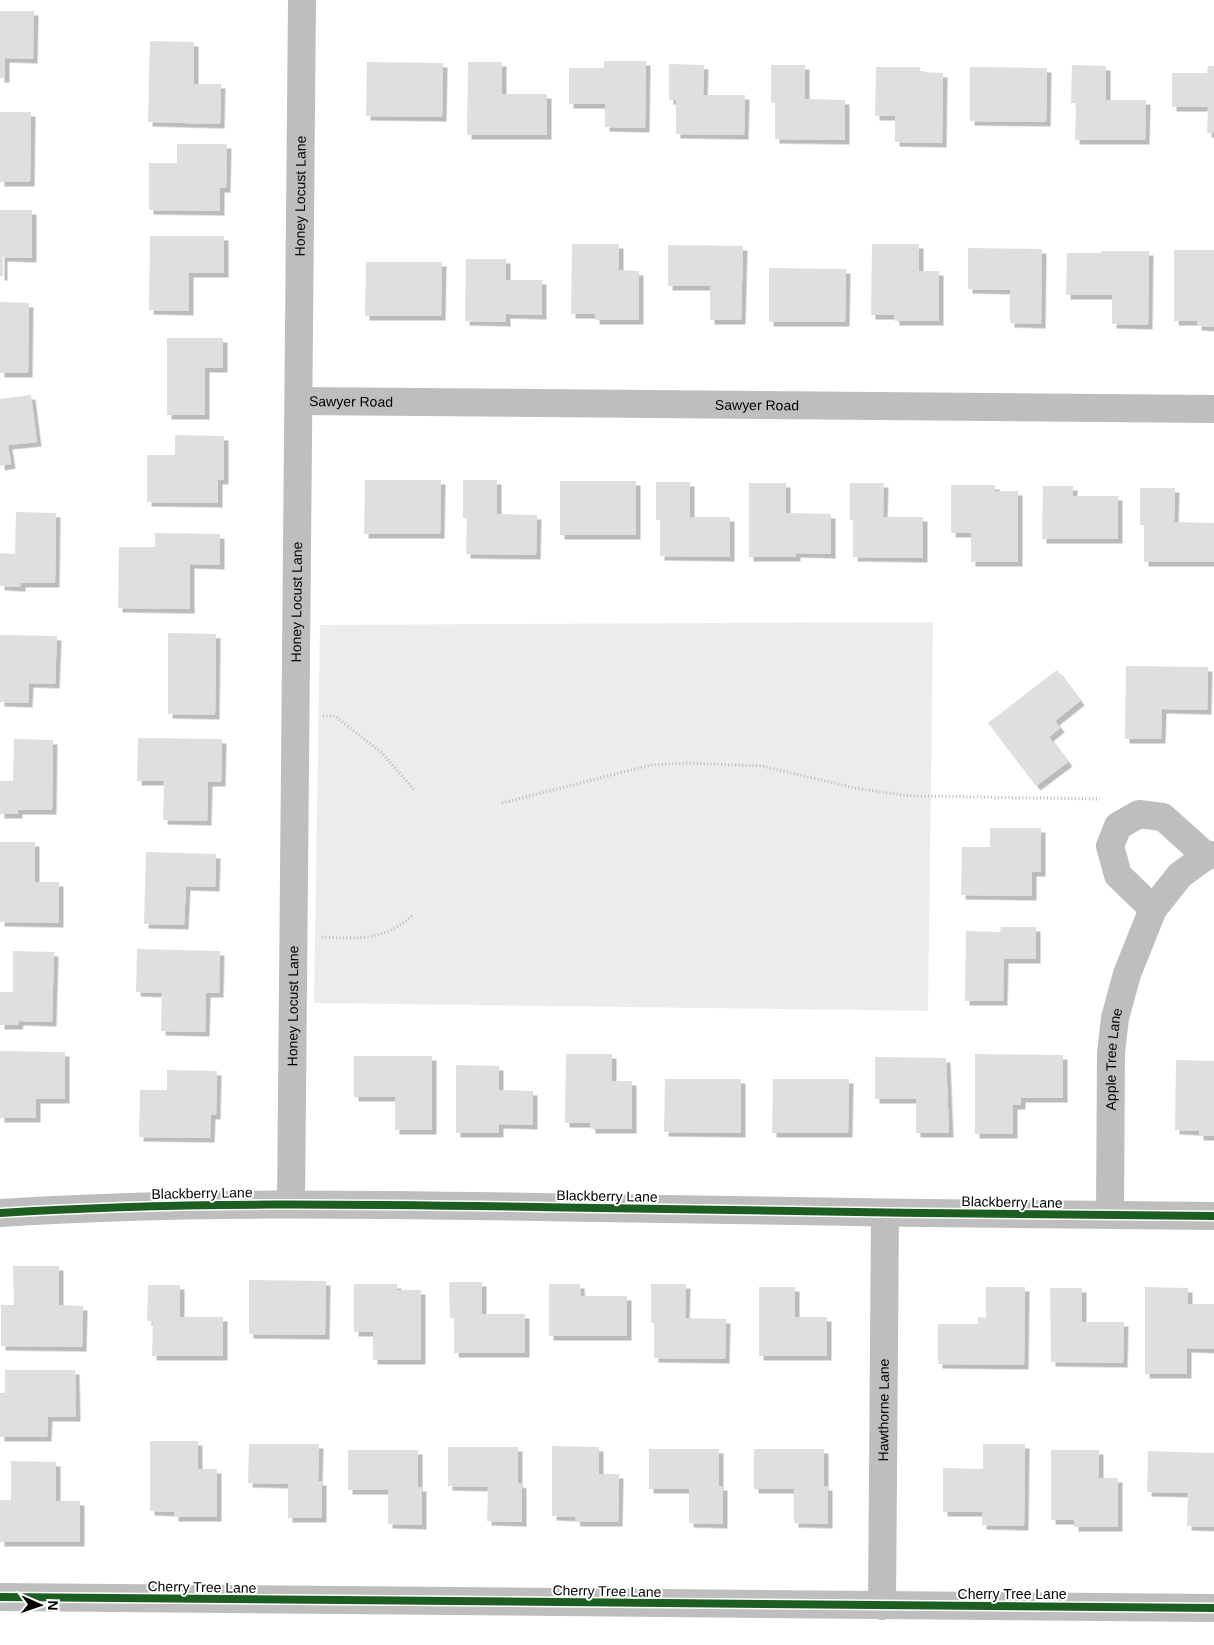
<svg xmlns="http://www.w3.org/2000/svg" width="1214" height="1645" font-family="Arial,sans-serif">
<defs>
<filter id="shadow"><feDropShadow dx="4.5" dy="4.5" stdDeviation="0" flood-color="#0004"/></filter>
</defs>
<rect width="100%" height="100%" fill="#fff"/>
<polygon fill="#ececec" points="933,622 928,1011 314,1003 320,625"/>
<g fill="#dfdfdf" filter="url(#shadow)">
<polygon points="0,11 34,11 33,59 5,58 5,78 0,78"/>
<polygon points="150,41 194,42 194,84 221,84 220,124 148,122"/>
<polygon points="604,61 646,61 645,128 605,127 605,104 569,104 569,68 604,68"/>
<polygon points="367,62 443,63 442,117 366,116"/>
<polygon points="468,62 502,62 502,94 547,94 547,135 467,135"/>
<polygon points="669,64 704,65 703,95 745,95 744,135 676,134 676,100 669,100"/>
<polygon points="771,65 805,65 805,99 845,100 845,140 775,139 775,103 771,103"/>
<polygon points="1072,65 1106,66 1106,100 1146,100 1145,140 1075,140 1076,103 1071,103"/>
<polygon points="1208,66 1214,66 1214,133 1207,133 1208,107 1172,107 1172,73 1207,73"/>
<polygon points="876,67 920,67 920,72 943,73 942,143 895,142 895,116 875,116"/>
<polygon points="970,67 1047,68 1046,122 970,121"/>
<polygon points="0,112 31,112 30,182 0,182"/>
<polygon points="177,144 227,144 226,188 220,188 220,211 149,210 149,163 177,163"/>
<polygon points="0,210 32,210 32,258 3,257 3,276 0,276"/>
<polygon points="150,236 224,236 224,273 189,273 189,311 149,310"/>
<polygon points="572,244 619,244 619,270 639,271 639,320 595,320 595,314 571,314"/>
<polygon points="872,244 919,244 919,271 939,271 939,321 895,321 894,315 871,315"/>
<polygon points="668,245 743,246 741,320 710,320 710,286 668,286"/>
<polygon points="968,248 1042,249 1041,324 1010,323 1010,290 968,289"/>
<polygon points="1174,250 1214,250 1214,327 1197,326 1197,321 1174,321"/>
<polygon points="1101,251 1149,251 1148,325 1112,324 1112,295 1066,295 1067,253 1101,253"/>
<polygon points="466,259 506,259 506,280 542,280 542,315 506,314 506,322 465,321"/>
<polygon points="366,262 442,262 441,316 365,316"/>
<polygon points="769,268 846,269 845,322 769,322"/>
<polygon points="0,302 29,303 28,373 0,373"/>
<polygon points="167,338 223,338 223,368 205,368 205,415 167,415"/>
<polygon points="31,395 37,442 8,445 11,464 0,466 0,399"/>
<polygon points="175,435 224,436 224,480 218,480 218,503 147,502 147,455 175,455"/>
<polygon points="365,480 441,480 440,534 364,534"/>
<polygon points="463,480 497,480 497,514 537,515 536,555 466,554 467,518 463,518"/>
<rect x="560" y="481" width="76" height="54"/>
<polygon points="656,482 690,482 690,517 730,517 730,557 660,556 660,520 656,520"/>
<polygon points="749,483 786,483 786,513 831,514 831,554 796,553 796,557 749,557"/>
<polygon points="850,483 884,483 883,517 923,517 923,558 853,557 853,520 850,520"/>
<polygon points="951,485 995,485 995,491 1018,491 1018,562 971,562 971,533 951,533"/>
<polygon points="1043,486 1073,486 1073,496 1118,496 1118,539 1042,539"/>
<polygon points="1140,488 1175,488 1174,522 1214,523 1214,562 1144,562 1144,525 1140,525"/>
<polygon points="16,512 56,513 55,583 21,583 21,587 0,586 0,553 15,554"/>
<polygon points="155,533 220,534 220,565 190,564 190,609 118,608 119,547 155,547"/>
<polygon points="168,633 216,634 215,715 168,714"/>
<polygon points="0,635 57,636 55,684 29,683 28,703 0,702"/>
<polygon points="1126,666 1208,667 1207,710 1162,709 1161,739 1125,739"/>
<polygon points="1057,670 1080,701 1055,721 1060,728 1049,737 1068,762 1036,786 988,723"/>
<polygon points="138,738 222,739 221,782 208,782 207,821 163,820 164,781 137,781"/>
<polygon points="14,739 53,740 52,810 18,810 18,814 0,814 0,781 13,781"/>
<polygon points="990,828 1041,828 1041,872 1032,872 1032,896 961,895 962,847 990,847"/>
<polygon points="0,842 35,842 35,882 59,882 59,923 0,922"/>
<polygon points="146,852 216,854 215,887 186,886 184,925 144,924"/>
<polygon points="1001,927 1036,927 1036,959 1004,959 1003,1001 965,1001 966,931 1000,932"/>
<polygon points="137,949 220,951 219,993 206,993 205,1032 161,1031 162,993 136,992"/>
<polygon points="13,951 54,952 52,1022 19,1021 18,1025 0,1025 0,992 13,992"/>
<polygon points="0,1051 65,1052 65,1099 36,1099 36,1118 0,1118"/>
<polygon points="566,1054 612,1054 612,1081 632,1081 632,1129 591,1129 590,1123 565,1123"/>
<polygon points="975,1054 1063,1055 1063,1098 1021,1098 1021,1105 1013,1105 1013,1134 975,1134"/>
<polygon points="354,1056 432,1056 432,1130 395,1130 395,1097 354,1097"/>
<polygon points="875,1057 946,1058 949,1133 916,1133 916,1099 875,1099"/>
<polygon points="1176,1060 1214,1061 1214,1136 1199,1136 1199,1131 1175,1130"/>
<polygon points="456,1065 499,1066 499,1090 533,1091 533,1125 499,1124 499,1133 456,1133"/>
<polygon points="167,1070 217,1071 216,1115 211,1115 210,1138 139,1137 140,1090 167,1090"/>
<polygon points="665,1079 741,1079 741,1133 664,1132"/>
<polygon points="773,1079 849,1079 848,1133 772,1133"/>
<polygon points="13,1266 59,1266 59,1305 83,1306 82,1347 1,1346 1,1305 14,1305"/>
<polygon points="249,1280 326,1281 325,1335 249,1334"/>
<polygon points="449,1282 482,1282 482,1314 525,1314 525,1353 454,1353 454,1318 450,1318"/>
<polygon points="354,1284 397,1284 397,1290 421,1290 421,1360 373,1360 373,1332 354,1332"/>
<polygon points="549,1284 580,1284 581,1296 627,1296 627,1336 549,1336"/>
<polygon points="651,1284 686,1284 685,1318 726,1319 725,1359 654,1358 654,1323 651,1323"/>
<polygon points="148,1285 180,1285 180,1317 223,1317 223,1356 152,1356 153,1321 147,1321"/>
<polygon points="759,1287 795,1287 795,1317 827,1317 827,1356 759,1356"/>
<polygon points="986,1287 1025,1287 1024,1365 938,1364 938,1324 978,1324 978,1317 986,1318"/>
<polygon points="1145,1287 1188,1288 1188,1304 1214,1304 1214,1349 1187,1348 1187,1374 1145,1374"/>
<polygon points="1050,1288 1082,1288 1082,1322 1124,1322 1123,1363 1051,1362"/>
<polygon points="5,1370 75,1370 76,1417 48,1417 47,1437 0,1437 0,1393 5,1393"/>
<polygon points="150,1441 198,1441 198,1469 217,1469 217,1517 174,1517 174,1512 150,1511"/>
<polygon points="249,1444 319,1444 318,1481 322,1481 322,1518 288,1518 288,1484 248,1483"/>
<polygon points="983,1444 1025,1444 1024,1526 982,1525 982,1512 943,1512 943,1468 983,1469"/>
<polygon points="552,1446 599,1447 599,1474 619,1474 618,1522 576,1522 575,1517 552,1516"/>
<polygon points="448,1447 518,1447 518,1483 522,1484 522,1522 487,1521 488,1487 448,1486"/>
<polygon points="649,1449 719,1449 719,1486 723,1486 723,1524 689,1523 689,1489 649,1489"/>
<polygon points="754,1449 824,1449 824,1486 828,1486 828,1524 794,1523 794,1489 754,1489"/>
<polygon points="348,1450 418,1450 418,1487 422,1487 422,1525 388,1524 388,1490 348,1490"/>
<polygon points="1051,1450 1099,1450 1099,1478 1118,1478 1118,1527 1074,1527 1074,1520 1051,1520"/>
<polygon points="1148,1451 1214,1453 1214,1527 1187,1526 1188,1493 1147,1492"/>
<polygon points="11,1461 56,1462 56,1501 80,1501 80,1542 0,1542 0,1500 11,1500"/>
</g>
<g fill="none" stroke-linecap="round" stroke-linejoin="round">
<g stroke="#b9b9b9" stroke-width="3" stroke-dasharray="1 2.5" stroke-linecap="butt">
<polyline points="323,716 335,716 382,753 415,791"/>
<polyline points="502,803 651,765 688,763 762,766 855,788 909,796 1100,799"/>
<path d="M322 937C358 939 384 941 413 915"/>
</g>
<g stroke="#bebebe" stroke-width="28">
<path id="s1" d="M299 401 1214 409"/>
<polyline points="1153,909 1118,875 1110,846 1118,826 1139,814 1163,817 1206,856"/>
<path id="s2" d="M291 1204 302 0"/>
<path d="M0 1213C199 1200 399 1205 598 1208 803 1212 1009 1214 1214 1216"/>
<path id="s3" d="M1110 1215 1111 1053 1115 1018 1127 974 1153 909 1180 875 1206 856 1214 855"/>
<polyline points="0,1597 1214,1608"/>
<path id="s4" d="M882 1606 885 1213"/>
</g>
<g stroke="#fff" stroke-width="11">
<g id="cycleway">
<path d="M0 1213C199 1200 399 1205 598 1208 803 1212 1009 1214 1214 1216"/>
<polyline points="0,1597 1214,1608"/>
</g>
</g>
<use href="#cycleway" stroke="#1b5e20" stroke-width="8"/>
</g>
<g text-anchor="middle" stroke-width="4" stroke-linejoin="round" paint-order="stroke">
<g font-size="14" fill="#000" stroke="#fff">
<text dy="5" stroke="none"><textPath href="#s2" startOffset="1008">Honey Locust Lane</textPath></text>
<text dy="5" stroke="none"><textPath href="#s1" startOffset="52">Sawyer Road</textPath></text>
<text dy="5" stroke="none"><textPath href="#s1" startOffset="458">Sawyer Road</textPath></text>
<text dy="5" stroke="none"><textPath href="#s2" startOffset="602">Honey Locust Lane</textPath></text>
<text dy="5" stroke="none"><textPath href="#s2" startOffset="198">Honey Locust Lane</textPath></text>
<text dy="5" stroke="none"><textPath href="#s3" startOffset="156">Apple Tree Lane</textPath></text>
<text transform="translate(202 1193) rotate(-1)" y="5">Blackberry Lane</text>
<text transform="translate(607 1196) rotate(1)" y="5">Blackberry Lane</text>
<text transform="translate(1012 1202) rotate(1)" y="5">Blackberry Lane</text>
<text dy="5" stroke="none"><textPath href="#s4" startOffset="196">Hawthorne Lane</textPath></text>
<text transform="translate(202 1587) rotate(1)" y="5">Cherry Tree Lane</text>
<text transform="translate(607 1591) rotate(1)" y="5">Cherry Tree Lane</text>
<text x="1012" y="1599">Cherry Tree Lane</text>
</g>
</g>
<g transform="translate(40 1605) rotate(92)" stroke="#ffffff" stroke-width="4" paint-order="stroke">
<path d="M0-4L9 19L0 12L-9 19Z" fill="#000000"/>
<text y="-8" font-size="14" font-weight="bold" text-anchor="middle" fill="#000000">N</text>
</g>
</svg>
